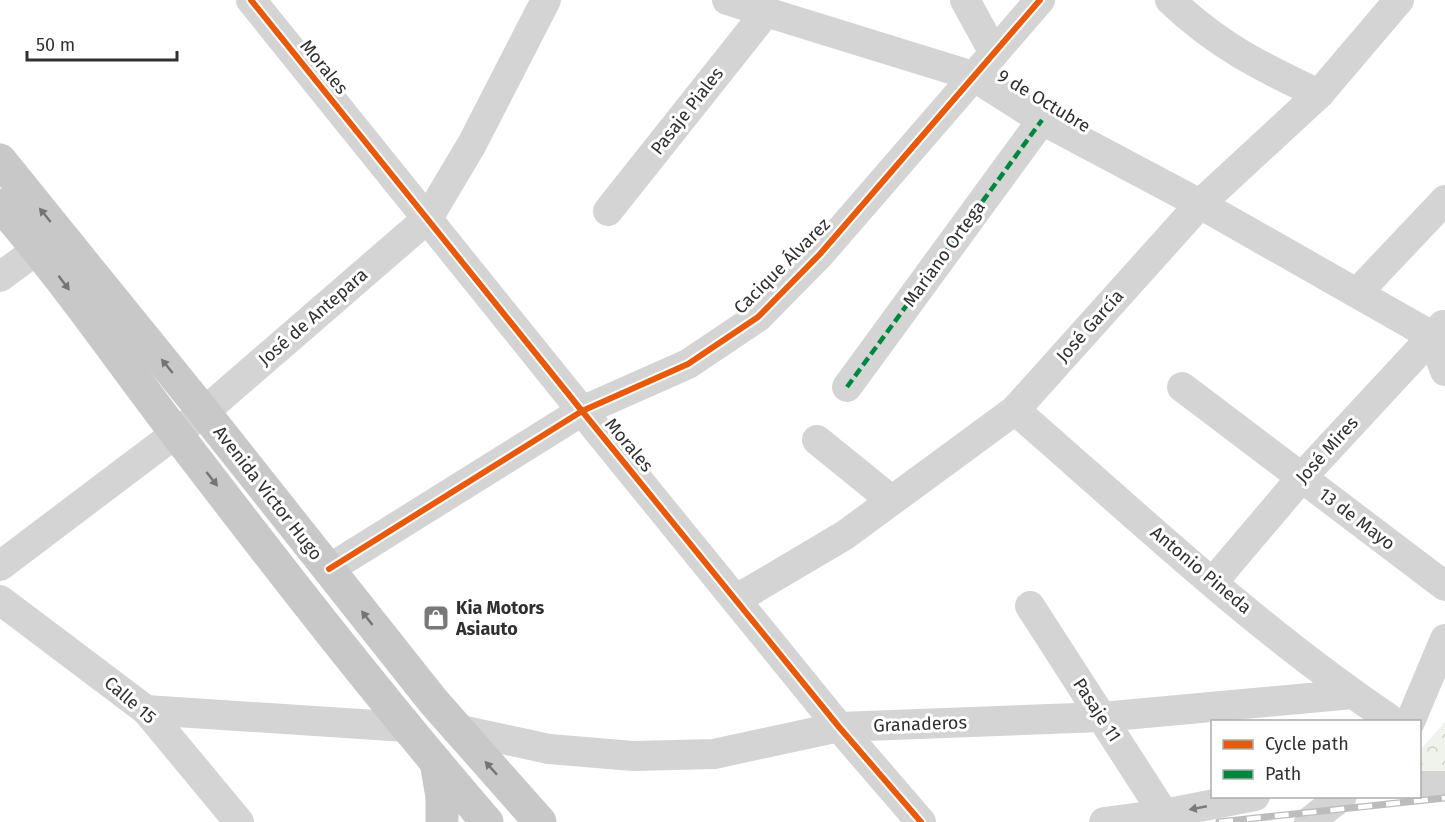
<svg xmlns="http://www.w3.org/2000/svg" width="1445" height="822" font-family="'Fira Sans',sans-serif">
<defs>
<pattern id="park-crowns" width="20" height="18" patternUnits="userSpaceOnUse" patternTransform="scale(1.5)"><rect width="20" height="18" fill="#f0f3ec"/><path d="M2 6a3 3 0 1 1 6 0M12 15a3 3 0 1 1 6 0" fill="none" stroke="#ced1cb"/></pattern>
</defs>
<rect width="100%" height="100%" fill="#fff"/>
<polygon fill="url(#park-crowns)" points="1445,722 1445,775 1420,777 1420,750"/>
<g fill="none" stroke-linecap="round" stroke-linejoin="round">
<g stroke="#d4d4d4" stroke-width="30">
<polyline points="251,0 582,411 839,727 921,822"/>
<polyline points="727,0 973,76 1042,120 1200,204 1432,336 1445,371"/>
<polyline points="965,0 994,53"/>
<path d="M1170 0C1217 45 1261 67 1319 94"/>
<polyline points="608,211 766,12"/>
<polyline points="0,277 38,249"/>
<polyline points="1357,293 1445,200"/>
<polyline points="847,387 1042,120"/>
<polyline points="1182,387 1445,586"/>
<path d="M1015 410C1138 517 1258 631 1394 722"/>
<polyline points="817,440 891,500"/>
<polyline points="0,566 204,412 428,218 472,144 546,0"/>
<polyline points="329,569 582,411 688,364 758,317 820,254 1040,0"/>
<polyline points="1213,582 1302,477 1443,325"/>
<polyline points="737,599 845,535 1015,410 1200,204 1319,94 1399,0"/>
<polyline points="0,600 146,710 239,822"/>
<polyline points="1030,606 1164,814"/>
<polyline points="146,710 406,727"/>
<polyline points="1410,722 1445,639"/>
<polyline points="456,729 549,749 633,756 714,754 839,727 1102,717 1353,694"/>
<polyline points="1420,786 1445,786"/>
<polyline points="1104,822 1164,814 1255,796"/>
<polyline points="1309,822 1342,796"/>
</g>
<g stroke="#c8c8c8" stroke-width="33">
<polyline points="0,160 204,412 433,701 540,822"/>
<path d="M0 205C63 277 117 356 175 432 276 564 378 696 487 822"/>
<polyline points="436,762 442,797 442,822"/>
</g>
<g stroke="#bcbcbc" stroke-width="7">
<polyline id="rail" points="1219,822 1445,798"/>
</g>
<use href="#rail" stroke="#fff" stroke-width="4.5" stroke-dasharray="14" stroke-linecap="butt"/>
<polyline stroke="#00873e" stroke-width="4.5" stroke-dasharray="9 4.5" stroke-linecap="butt" points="847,387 1042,120"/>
<g stroke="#fff" stroke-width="10">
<g id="cycleway">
<polyline points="251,0 582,411 839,727 921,822"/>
<polyline points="329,569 582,411 688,364 758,317 820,254 1040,0"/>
</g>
</g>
<use href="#cycleway" stroke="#e8590c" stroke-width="6"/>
</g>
<defs><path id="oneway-solid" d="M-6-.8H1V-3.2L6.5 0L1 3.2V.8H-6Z" transform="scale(1.5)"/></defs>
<g fill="#747474">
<use href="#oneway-solid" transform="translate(45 215) rotate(-129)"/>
<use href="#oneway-solid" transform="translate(64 283) rotate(53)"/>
<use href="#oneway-solid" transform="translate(167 366) rotate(-129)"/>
<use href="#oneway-solid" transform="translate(212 479) rotate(52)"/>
<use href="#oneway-solid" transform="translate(367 618) rotate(-128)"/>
<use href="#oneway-solid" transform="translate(491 768) rotate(-132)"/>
</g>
<use fill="#7a7a7a" href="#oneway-solid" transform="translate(1198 808) rotate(169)"/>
<defs>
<g id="shop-square" transform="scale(1.35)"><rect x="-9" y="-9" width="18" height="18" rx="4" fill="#787878" stroke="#fff"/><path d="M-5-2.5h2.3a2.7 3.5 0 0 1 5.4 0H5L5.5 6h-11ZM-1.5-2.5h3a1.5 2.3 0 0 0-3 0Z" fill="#fff"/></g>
</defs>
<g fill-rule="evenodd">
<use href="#shop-square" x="436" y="618"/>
</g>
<g text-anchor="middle" stroke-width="6" stroke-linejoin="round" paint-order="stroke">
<g font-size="18" fill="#303030" stroke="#fff">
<text transform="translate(324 67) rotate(51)" y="6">Morales</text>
<text transform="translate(1044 101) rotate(31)" y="6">9 de Octubre</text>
<text transform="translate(687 111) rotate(-52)" y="6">Pasaje Piales</text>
<text transform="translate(944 254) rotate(-54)" y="6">Mariano Ortega</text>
<text transform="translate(782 266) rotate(-45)" y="6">Cacique Álvarez</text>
<text transform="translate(313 317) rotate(-41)" y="6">José de Antepara</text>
<text transform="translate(1090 326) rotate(-48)" y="6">José García</text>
<text transform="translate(629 445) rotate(50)" y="6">Morales</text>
<text transform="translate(1327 450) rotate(-48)" y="6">José Mires</text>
<text transform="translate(268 493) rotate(52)" y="6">Avenida Victor Hugo</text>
<text transform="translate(1357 519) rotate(37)" y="6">13 de Mayo</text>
<text transform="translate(1201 570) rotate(40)" y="6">Antonio Pineda</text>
<text transform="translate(130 700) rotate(41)" y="6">Calle 15</text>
<text transform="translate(1097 710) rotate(57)" y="6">Pasaje 11</text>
<text transform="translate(920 724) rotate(-2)" y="6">Granaderos</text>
</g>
<g font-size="18" font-weight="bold" fill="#303030" stroke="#fff" text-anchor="start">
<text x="456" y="614">Kia Motors<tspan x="456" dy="21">Asiauto</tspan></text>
</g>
</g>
<rect x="1211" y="720" width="210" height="78" fill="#ffffff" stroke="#acacac" stroke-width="1.5"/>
<rect x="1223" y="740" width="30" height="9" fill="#e8590c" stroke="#acacac" stroke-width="1.5"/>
<text x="1265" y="750" font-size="18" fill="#303030">Cycle path</text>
<rect x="1223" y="770" width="30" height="9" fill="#00873e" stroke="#acacac" stroke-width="1.5"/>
<text x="1265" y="780" font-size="18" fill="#303030">Path</text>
<path d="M27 51v9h150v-9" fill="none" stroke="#303030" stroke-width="3"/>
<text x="36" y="51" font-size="18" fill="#303030" stroke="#ffffff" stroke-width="4.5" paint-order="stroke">50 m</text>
</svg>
